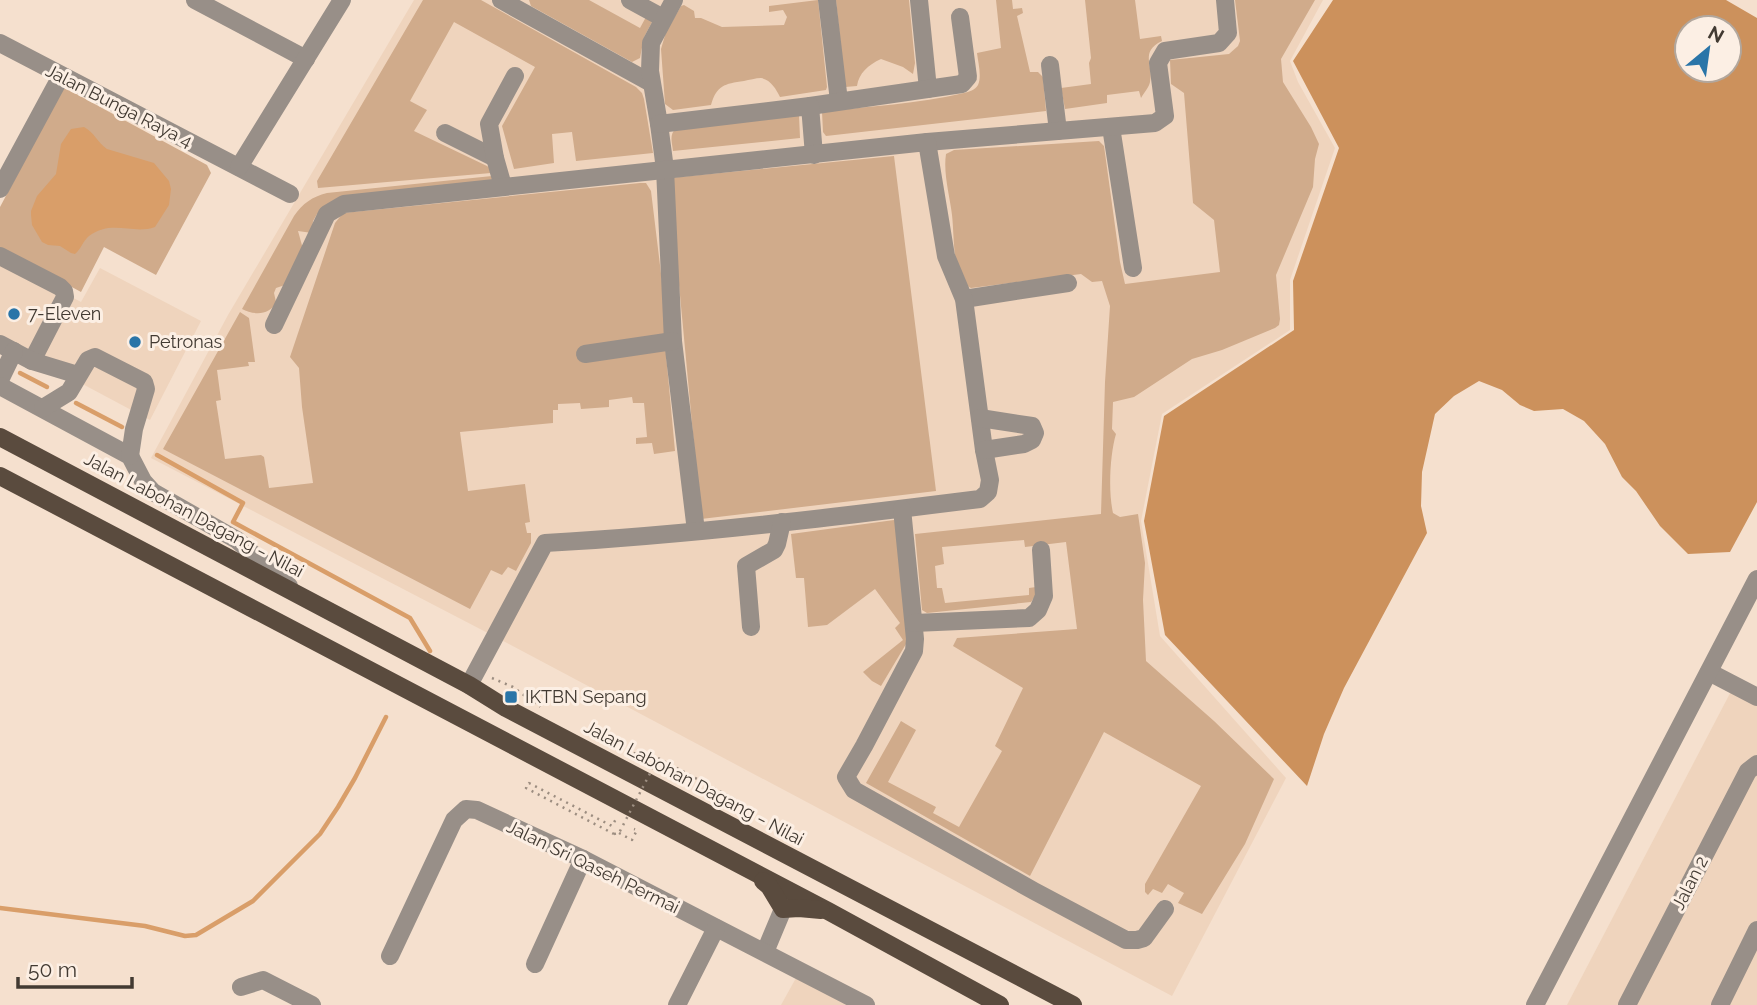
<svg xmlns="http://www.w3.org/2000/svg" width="1757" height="1005" font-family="Raleway,sans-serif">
<rect width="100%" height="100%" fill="#f5e0ce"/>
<g fill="#efd4bd">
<polygon points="414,0 1323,0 1290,61 1298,82 1335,148 1290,280 1290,330 1162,414 1141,521 1160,636 1286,778 1172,996 507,643 151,458 228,315"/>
<polygon points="0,259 81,302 100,268 201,321 150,420 0,340"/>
<polygon points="1738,678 1757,689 1757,1005 1567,1005"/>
<polygon points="796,978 847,1005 781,1005"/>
</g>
<g fill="#d0ab8b">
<polygon points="423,0 481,0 636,87 642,93 644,99 653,153 576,161 572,132 552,134 554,163 514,169 502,126 535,67 454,22 410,101 427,110 414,131 487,166 490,168 491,173 318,188 317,181"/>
<polygon points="529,0 589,0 640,28 646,17 649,16 652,22 644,37 640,58 632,62 531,6"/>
<path d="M818 0 827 87 826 90 780 97C776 89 771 80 761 78 756 78 749 80 744 81 724 84 717 85 711 105L673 110 665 104 661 49 666 32 681 6 684 5 694 11 695 18H701L722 27 784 25 787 17 783 10 769 12V6Z"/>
<path d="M836 0H909L915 63 913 74 903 67 881 59C868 65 859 73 857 86L845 87Z"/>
<path d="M996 0H1012L1013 9 1022 8 1023 13 1017 16 1030 72H1038L1043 77 1046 111 826 136 823 132 822 112C869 106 918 104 964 93 969 92 975 90 978 85 982 76 978 62 977 53L1001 48Z"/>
<path d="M1085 0H1135L1140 39 1161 36 1162 41C1139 52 1154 65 1150 82 1149 87 1144 93 1141 98L1139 91 1107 95V103L1065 109 1061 88 1091 84 1089 63 1091 58Z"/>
<path d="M1235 0H1315L1281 59 1283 82 1311 127 1319 144 1315 159 1313 187 1276 275 1280 319 1279 325 1275 328 1222 350 1192 359 1134 397 1113 402 1112 429 1116 434C1110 454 1108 491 1113 513L1120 517 1138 514 1145 563 1143 600 1146 661 1214 721 1274 779 1245 844 1202 914 1178 903 1184 893 1168 884 1162 893 1153 889 1148 895 1145 892V884L1201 786 1104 732 1030 876 866 783 901 721 916 730 888 782 936 807 933 813 959 827 1002 751 995 746 1023 688 953 646 957 638 1077 629 1066 542 1025 547 1024 540 942 547 944 564 935 566 937 588H942L945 603 1029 595V588L1036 587 1037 593 1031 602 927 613 922 610 915 534 1101 514 1105 382 1110 306 1102 281 1092 282 1081 274 971 288C967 286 962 282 960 276 953 260 954 232 952 215 950 197 943 174 946 154L954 150 1099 141 1104 146 1120 262 1125 284 1220 272 1214 220 1193 203 1184 93 1171 84 1170 60 1229 54 1238 46 1240 41Z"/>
<polygon points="63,89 67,89 207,165 211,173 156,275 104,247 81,292 0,248 0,207"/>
<path d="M799 115 800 138 673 151C672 142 669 135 676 128Z"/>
<polygon points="894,156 936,491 701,519 669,178"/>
<path d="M492 176V180L317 214 313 221 312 233 298 231 303 249 285 285 276 288 274 293 276 302C270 316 253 315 242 309L294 216C303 203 312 197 327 193Z"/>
<polygon points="640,183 646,183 651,191 667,323 664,333 675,451 654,454 652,443 636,444 636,438 647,437 644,403 633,403 632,397 609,400 609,407 581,409 580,403 558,404 558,410 553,410 553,423 460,432 468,491 525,484 530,522 525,523 527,533 531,533 531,543 516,571 508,567 502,575 491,570 470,609 163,449 240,312 249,318 255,362 248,362 249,366 217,370 221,400 216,401 225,459 261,455 264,457 269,488 313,483 302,407 299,368 290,357 335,223 343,213"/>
<polygon points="894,520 897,522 909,639 881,686 872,681 863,672 903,640 895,628 900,623 875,589 827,625 808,627 804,578 796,578 791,534"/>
</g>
<path fill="#cc915c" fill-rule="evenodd" d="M1333 0H1726L1757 18V502L1730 552 1688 554 1660 526 1636 491 1622 477 1605 444 1584 421 1563 409 1534 411 1520 405 1502 390 1479 381 1454 396 1435 414 1422 472 1421 506 1427 533 1344 688 1324 734 1307 786 1165 635 1144 521 1164 416 1294 330 1293 281 1339 148 1293 61ZM1687 28H1729V70H1687Z"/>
<path fill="#d99e69" d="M84 127C94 132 98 143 107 149L154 163 169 181 171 189 169 205 155 227C133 235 112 219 89 236 83 241 81 249 75 254L71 253 60 246 48 245 42 242 32 225 31 215V211L37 196 56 174 61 144 71 129Z"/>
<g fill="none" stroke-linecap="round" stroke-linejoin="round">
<g stroke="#d99e69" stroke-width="4.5">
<polyline points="20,373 47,387"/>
<polyline points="76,403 122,427"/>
<polyline points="157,455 243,503 233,522 410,618 430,651"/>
<polyline points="0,908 145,926 185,936 196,935 253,901 320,834 338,807 355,778 386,717"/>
</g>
<g stroke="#9c8d80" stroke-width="2.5" stroke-dasharray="2 5" stroke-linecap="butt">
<polyline points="492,678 513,687 540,707"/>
<polyline points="622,749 624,747 655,766"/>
<polyline points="658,758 742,803 739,808 671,772 667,773"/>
<polyline points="619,833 632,840 637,830 634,829"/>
<polyline points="614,834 526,788 529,783 612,826 616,819"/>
</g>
<g stroke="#988f88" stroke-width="18">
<polyline points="195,0 306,59"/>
<polyline points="501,0 651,83"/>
<polyline points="630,0 663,18"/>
<polyline points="674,0 651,43 650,71 659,124 665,169 673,341 696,531"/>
<polyline points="827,0 839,101"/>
<polyline points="919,0 928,89"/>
<polyline points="0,43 290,194"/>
<polyline points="1050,65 1058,131"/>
<polyline points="810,106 962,84 968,77 960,17"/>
<polyline points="659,124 810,106 814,155"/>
<polyline points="1111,127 1133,268"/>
<polyline points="445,133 495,158"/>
<polyline points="927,142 1155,123 1165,116 1158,63 1165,51 1219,43 1228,33 1225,0"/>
<polyline points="239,167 342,0"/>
<polyline points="503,186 495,158 489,124 515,76"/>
<polyline points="0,189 61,76"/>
<polyline points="0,256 60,287 64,291 65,297 32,361"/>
<polyline points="964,299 1068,283"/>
<path d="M274 325 327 214 344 204 927 142 946 256 964 299 984 450 990 480 988 492 980 499C836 517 690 535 545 543L469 685"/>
<polyline points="0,344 32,361 78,375"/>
<polyline points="585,354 673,341"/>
<polyline points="0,380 14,351"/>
<polyline points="0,386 130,456 143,481 153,492 237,540 289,586"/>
<polyline points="43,408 69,392 88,360 95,357 144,382 146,389 134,429 130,456"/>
<polyline points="980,418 1032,426 1035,433 1032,440 1024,444 984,450"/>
<polyline points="902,509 915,639 914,651 864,746 846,777 854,790 1034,891 1126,940 1137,940 1144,938 1165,909"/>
<polyline points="914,623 1029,618 1038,610 1044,596 1041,550"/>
<polyline points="751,627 746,566 774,550 777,544 782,522"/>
<polyline points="1709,672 1757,697"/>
<polyline points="765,952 783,909"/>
<polyline points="390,956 454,820 466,809 477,810 583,859 866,1005"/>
<polyline points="535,964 583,859"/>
<polyline points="241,987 263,980 312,1005"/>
<polyline points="677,1005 716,928"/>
<polyline points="1535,1005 1757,579"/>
<polyline points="1627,1005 1748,771 1757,764"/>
<polyline points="1720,1005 1757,930"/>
</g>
<g stroke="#5a4b3e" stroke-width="18">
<polyline points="0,437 469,685 506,708 1073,1005"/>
<polyline points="0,476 828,911 1000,1005"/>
<polyline points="763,881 769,886 783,909 799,908 821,910"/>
</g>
<polyline stroke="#9c8d80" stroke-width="2.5" stroke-dasharray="2 5" stroke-linecap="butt" points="614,834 619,833 658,758"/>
</g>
<g fill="#2a75a8" stroke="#fcefe4" stroke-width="2.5">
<circle cx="14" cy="314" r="7"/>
<circle cx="135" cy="342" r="7"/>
<rect x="504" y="690" width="14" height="14" rx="3.5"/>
</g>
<g text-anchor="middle" stroke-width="6" stroke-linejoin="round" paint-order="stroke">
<g font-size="18" fill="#423a32" stroke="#fcefe4">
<text transform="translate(119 106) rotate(27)" y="6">Jalan Bunga Raya 4</text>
<text transform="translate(194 515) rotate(28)" y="6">Jalan Labohan Dagang ‒ Nilai</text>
<text transform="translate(694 783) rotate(28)" y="6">Jalan Labohan Dagang ‒ Nilai</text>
<text transform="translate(593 867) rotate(26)" y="6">Jalan Sri Qaseh Permai</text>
<text transform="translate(1690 883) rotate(-63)" y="6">Jalan 2</text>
</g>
<g font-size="18" fill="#423a32" stroke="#fcefe4" text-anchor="start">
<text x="28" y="320">7-Eleven</text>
<text x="149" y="348">Petronas</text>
<text x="525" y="703">IKTBN Sepang</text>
</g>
</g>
<g transform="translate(1708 49) rotate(29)"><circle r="33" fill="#fcefe4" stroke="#b2a79d" stroke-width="2"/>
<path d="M0-5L12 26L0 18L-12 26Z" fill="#2a75a8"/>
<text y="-10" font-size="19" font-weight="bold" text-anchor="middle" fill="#423a32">N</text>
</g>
<path d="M18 977v10h114v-10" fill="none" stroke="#423a32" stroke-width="3.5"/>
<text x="28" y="977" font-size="21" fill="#423a32" stroke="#fcefe4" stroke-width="5" paint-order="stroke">50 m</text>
</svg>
